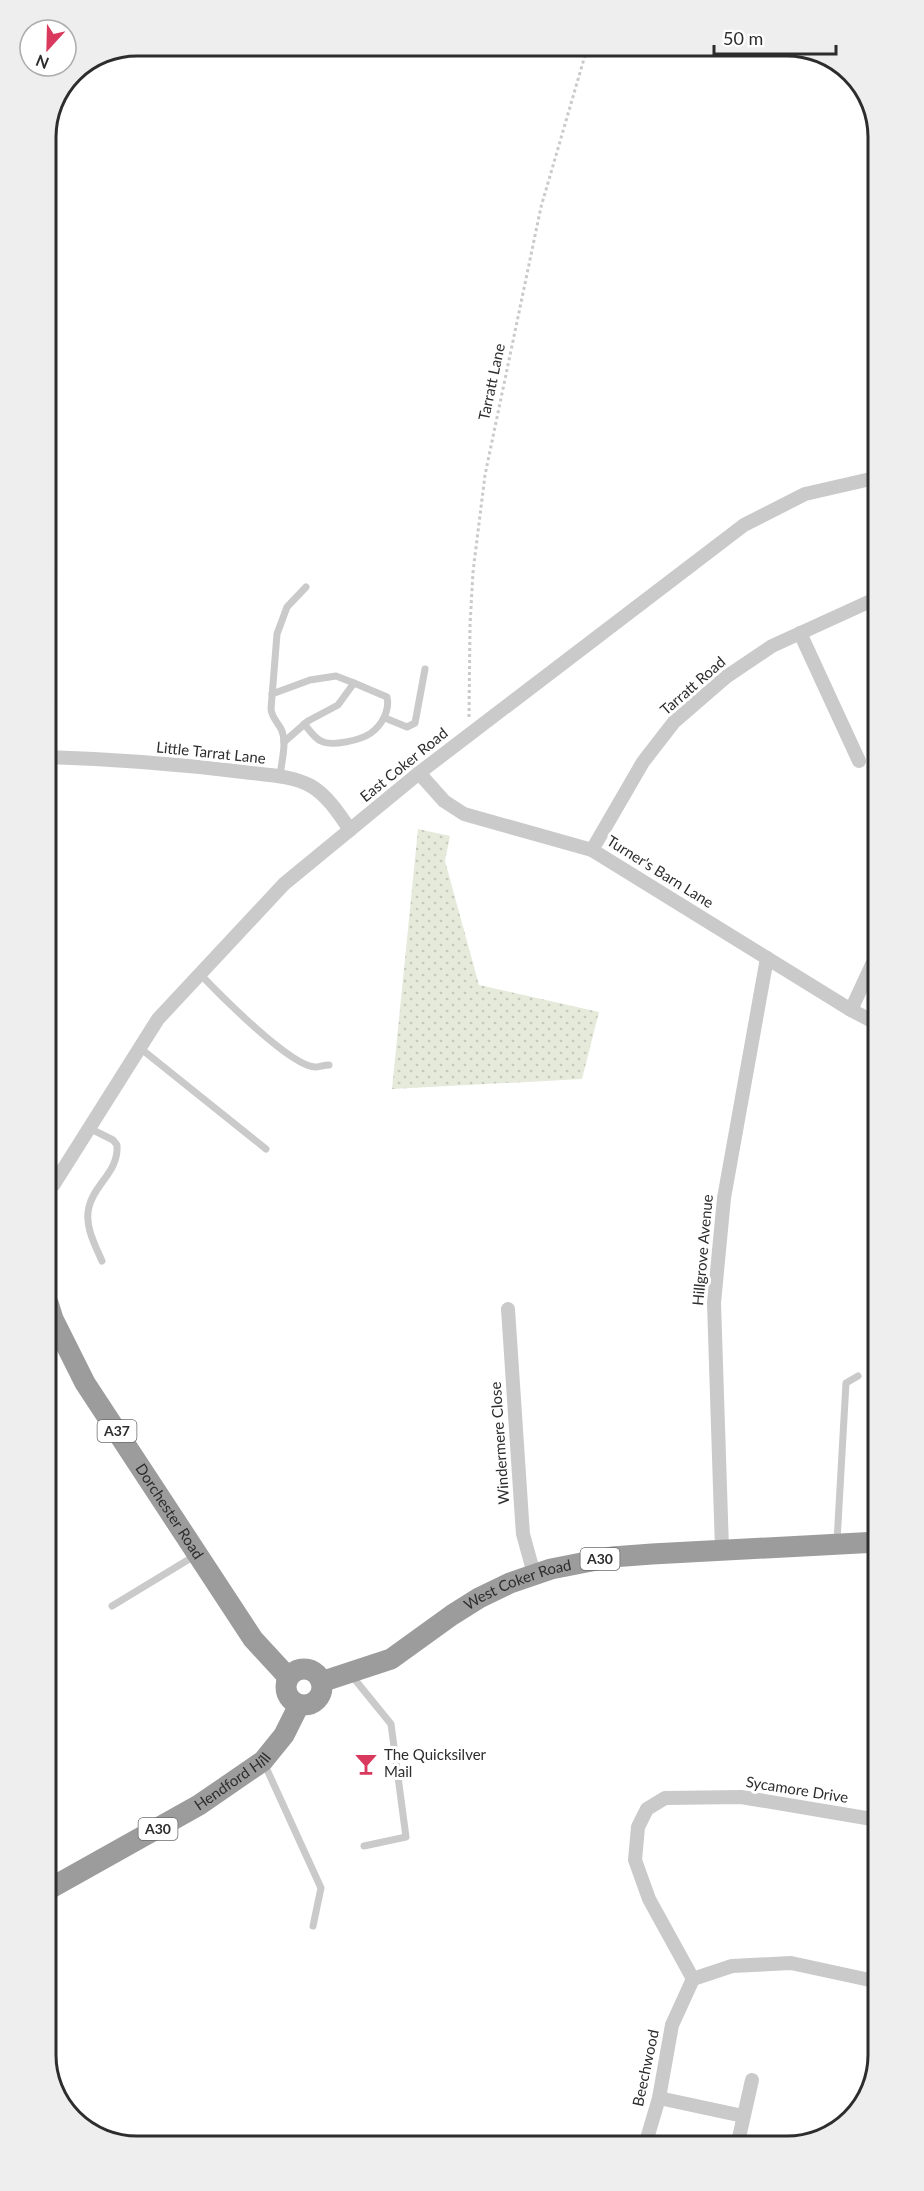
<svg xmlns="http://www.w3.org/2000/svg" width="924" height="2191" font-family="Lato,sans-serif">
<defs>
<pattern id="grass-dots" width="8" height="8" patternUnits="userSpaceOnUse" patternTransform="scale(1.5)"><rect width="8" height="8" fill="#e5eadb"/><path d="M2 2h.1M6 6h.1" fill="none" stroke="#c5c9bc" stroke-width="1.8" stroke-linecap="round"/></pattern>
</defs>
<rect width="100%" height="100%" fill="#fff"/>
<polygon fill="url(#grass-dots)" points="418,829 450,836 445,861 479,985 599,1012 582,1079 392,1089"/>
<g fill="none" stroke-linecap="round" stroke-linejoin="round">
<polyline stroke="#cacaca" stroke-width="3" stroke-dasharray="3 3" stroke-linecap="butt" points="469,717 470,625 473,572 485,475 541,207 588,45"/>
<g stroke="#cacaca" stroke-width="7">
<polyline points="272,694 310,680 336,676 354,683 338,705 308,721 284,742"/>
<polyline points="385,718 407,727 415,723 425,669"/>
<path d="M304 724C309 729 314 738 321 741 332 747 361 740 371 733 382 725 390 710 387 697L354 683"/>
<path d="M280 777C281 763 287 744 282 731 279 723 272 719 271 709L277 634 287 607 306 587"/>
<path d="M200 974C219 994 290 1066 315 1067 319 1067 324 1065 329 1065"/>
<polyline points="140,1048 266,1149"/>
<path d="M89 1128 113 1140 117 1145C119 1172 94 1184 89 1207 84 1225 95 1245 102 1261"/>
<polyline points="837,1541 846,1383 858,1376"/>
<polyline points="112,1606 196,1555"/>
<polyline points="352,1676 391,1724 406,1837 364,1846"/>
<polyline points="264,1763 321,1888 313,1926"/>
</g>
<g stroke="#cacaca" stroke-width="14">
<polyline points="800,633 859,761"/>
<path d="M47 757C112 759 178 764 243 772 265 775 291 775 311 786 327 795 340 815 350 830"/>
<polyline points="419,773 444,801 464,814 592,850 851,1010 876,1023"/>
<polyline points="592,850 643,762 674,722 726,677 772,646 875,599"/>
<polyline points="851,1010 876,956"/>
<polyline points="48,1189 54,1184 158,1019 284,884 419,773 744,525 805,494 875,478"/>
<polyline points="508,1309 522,1520 523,1534 534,1574"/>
<polyline points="722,1549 714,1303 724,1198 767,958"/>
<polyline points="693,1979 649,1899 635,1860 638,1827 647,1809 665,1798 741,1797 878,1820"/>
<polyline points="659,2098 743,2116"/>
<polyline points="646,2142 659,2098 672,2025 693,1979 732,1966 791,1963 879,1982"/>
<polyline points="738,2142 752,2080"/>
</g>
<g stroke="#9c9c9c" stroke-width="21">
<path id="s1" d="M48 1303 53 1319 85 1383 253 1639 288 1677"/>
<circle cx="304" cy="1687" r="18"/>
<path id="s2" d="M321 1682 391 1659 452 1615 479 1598 510 1583 551 1569 612 1557 652 1554 878 1542"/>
<path id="s3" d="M49 1889 199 1805 263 1761 284 1735 299 1705"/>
</g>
</g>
<defs>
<g id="bar-bare" transform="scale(1.8)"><path d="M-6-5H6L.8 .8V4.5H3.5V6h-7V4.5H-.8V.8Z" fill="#da395e" stroke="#fff" stroke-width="2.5" paint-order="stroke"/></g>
</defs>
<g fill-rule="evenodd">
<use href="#bar-bare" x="366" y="1764"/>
</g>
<g text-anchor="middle" stroke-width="6" stroke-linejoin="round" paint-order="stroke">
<g fill="#fff" stroke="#6c6c6c" stroke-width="1.5">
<rect x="97.5" y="1420" width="39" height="22" rx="4.5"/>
<rect x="580.5" y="1548" width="39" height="22" rx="4.5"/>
<rect x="138.5" y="1818" width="39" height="22" rx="4.5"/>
</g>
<g font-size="14" font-weight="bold" fill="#2d2d2d">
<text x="117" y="1436">A37</text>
<text x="600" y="1564">A30</text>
<text x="158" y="1834">A30</text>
</g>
<g font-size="15" fill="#2d2d2d" stroke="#fff">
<text transform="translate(492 382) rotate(-78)" y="5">Tarratt Lane</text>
<text transform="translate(693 686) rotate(-41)" y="5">Tarratt Road</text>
<text transform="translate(211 753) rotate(6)" y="5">Little Tarrat Lane</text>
<text transform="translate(404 765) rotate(-39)" y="5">East Coker Road</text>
<text transform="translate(660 872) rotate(32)" y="5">Turner's Barn Lane</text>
<text transform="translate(703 1250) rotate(-85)" y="5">Hillgrove Avenue</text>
<text transform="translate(500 1443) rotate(-94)" y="5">Windermere Close</text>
<text dy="5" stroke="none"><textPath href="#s1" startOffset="242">Dorchester Road</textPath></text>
<text dy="5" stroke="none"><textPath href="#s2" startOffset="222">West Coker Road</textPath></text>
<text dy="5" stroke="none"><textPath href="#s3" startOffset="213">Hendford Hill</textPath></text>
<text transform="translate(797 1790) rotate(9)" y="5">Sycamore Drive</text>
<text transform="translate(646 2068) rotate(-78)" y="5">Beechwood</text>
</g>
<g font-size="15" fill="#2d2d2d" stroke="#fff" text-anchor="start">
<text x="384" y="1760">The Quicksilver<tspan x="384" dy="17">Mail</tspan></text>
</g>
</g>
<path d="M0 0H924V2191H0ZM137 56H787A81 81 0 0 1 868 137V2055A81 81 0 0 1 787 2136H137A81 81 0 0 1 56 2055V137A81 81 0 0 1 137 56Z" fill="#eee" fill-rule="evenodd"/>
<path fill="none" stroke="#2d2d2d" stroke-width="3" d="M137 56H787A81 81 0 0 1 868 137V2055A81 81 0 0 1 787 2136H137A81 81 0 0 1 56 2055V137A81 81 0 0 1 137 56Z"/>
<g transform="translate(48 48) rotate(202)"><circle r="28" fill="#ffffff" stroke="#ababab" stroke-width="1.5"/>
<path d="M0-4.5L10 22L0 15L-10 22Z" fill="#da395e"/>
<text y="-9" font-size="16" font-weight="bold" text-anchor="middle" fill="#2d2d2d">N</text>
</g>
<path d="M714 45v9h122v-9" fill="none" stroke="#2d2d2d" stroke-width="3"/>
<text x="723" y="45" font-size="18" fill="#2d2d2d" stroke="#ffffff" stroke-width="4.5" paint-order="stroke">50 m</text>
</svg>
